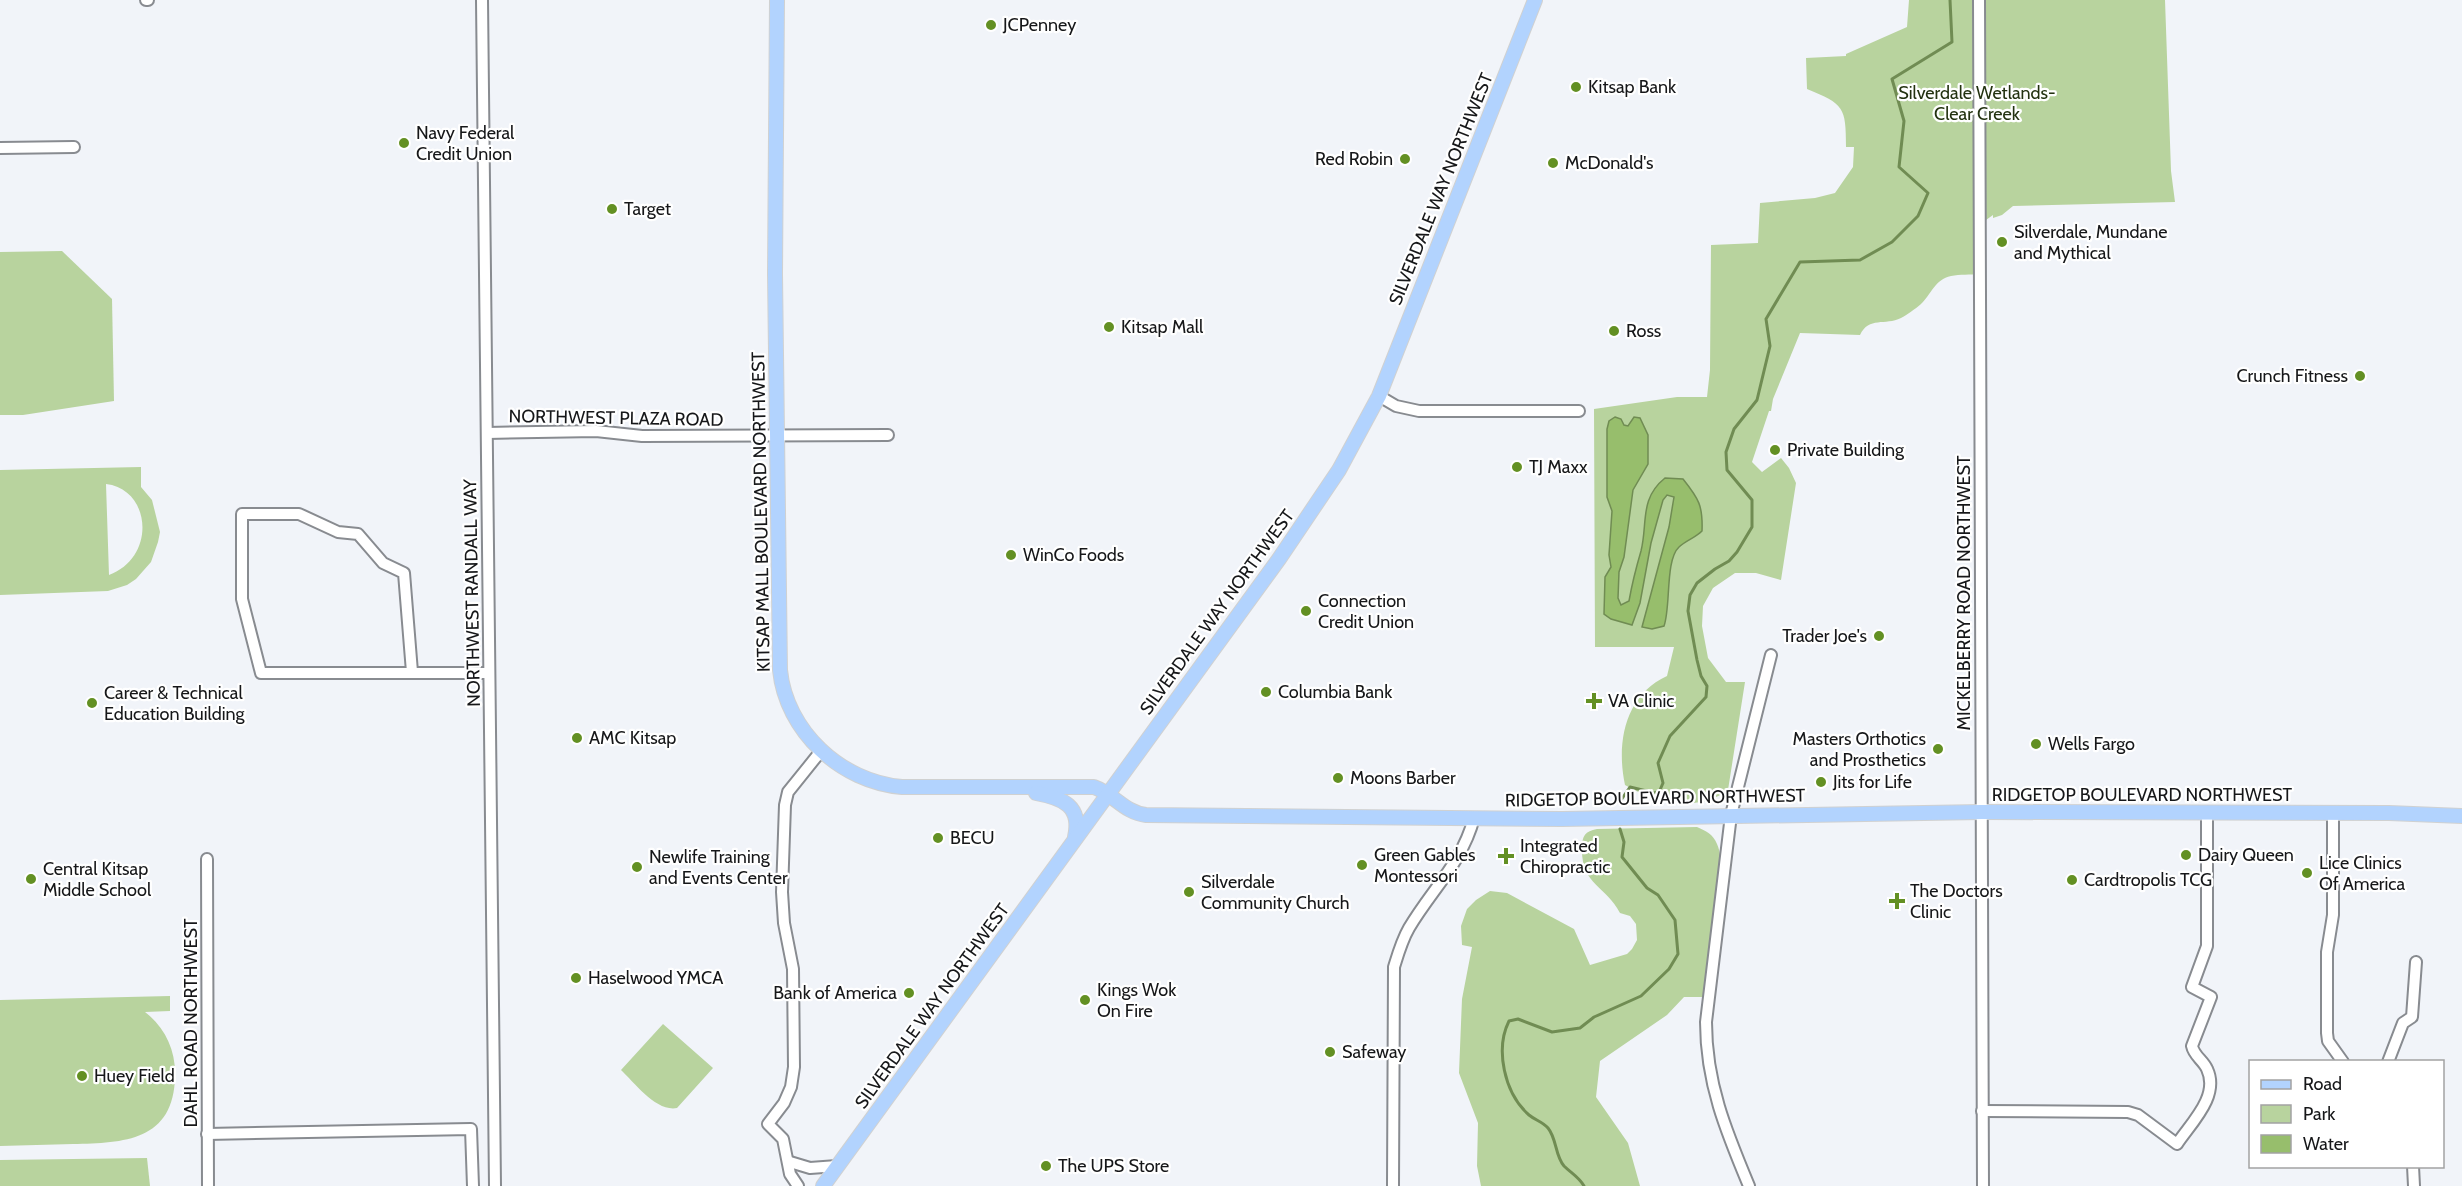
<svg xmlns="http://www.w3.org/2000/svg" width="2462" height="1186" font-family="Cabin,sans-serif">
<rect width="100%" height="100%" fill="#f1f4f9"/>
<g fill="#b8d39e" fill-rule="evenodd">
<path d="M1909 0H2165L2171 171 2175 202 2013 206 2002 215 1993 218V215L1979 225V274C1970 275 1960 274 1951 276 1935 279 1931 295 1921 304 1915 309 1907 315 1901 318 1885 326 1869 316 1860 335L1800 333 1773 399 1771 411H1769L1752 462 1762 472 1781 458 1789 468 1796 483 1781 580 1756 573H1735L1713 588 1703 606 1702 626 1708 658 1726 682H1745L1728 790C1698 813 1655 803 1625 785 1616 743 1625 695 1667 676L1674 647H1595L1594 409 1677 397H1707L1710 370 1711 245 1758 243 1760 203 1815 198 1835 193 1853 167 1854 147H1846C1846 107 1844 104 1807 89L1806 58 1846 56V54L1907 27Z"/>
<polygon points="62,251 112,299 114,401 23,415 0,415 0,252"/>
<path d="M141 467V487L152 500 160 532 158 542 151 562 136 579 127 585 108 591 0 595V470ZM106 484C151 489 157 557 109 575Z"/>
<path d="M1697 827C1706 831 1713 834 1717 844 1730 873 1713 962 1708 997H1684L1667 1015 1600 1061 1596 1097 1628 1143 1640 1186H1481L1477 1166 1478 1123 1459 1073 1462 999 1472 947 1462 945 1461 926 1467 909 1476 900 1490 891 1507 893 1574 929 1590 965 1627 954 1632 949 1637 940 1636 924 1630 916 1620 913C1606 886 1581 885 1582 848 1582 836 1585 831 1597 829Z"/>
<path d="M170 996V1011L145 1012C165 1027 176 1051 175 1076 174 1141 124 1143 73 1144 49 1145 24 1145 0 1146V1000Z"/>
<path d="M663 1024 713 1068 677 1108C656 1112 635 1083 621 1070Z"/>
<polygon points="147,1158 150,1186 0,1186 0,1160"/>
</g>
<path fill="#97be6c" stroke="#708c53" stroke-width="1.5" d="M1615 417 1621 419 1624 425 1628 426 1634 417 1640 418 1648 435V464L1633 490 1624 557 1619 572 1618 598 1621 605 1629 601C1632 584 1636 568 1641 551 1648 523 1639 499 1665 478L1683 479C1699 499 1703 506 1702 531 1695 538 1685 541 1679 547 1665 560 1671 607 1664 626L1652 629 1642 627 1669 527 1674 497 1667 495 1663 500 1651 543 1640 603 1632 625 1611 619 1604 614 1605 577 1611 567 1609 555 1612 511 1607 497V429L1609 421Z"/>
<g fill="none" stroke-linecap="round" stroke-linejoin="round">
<g stroke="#708c53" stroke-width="3">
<polyline points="1619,803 1630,787 1655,793 1660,790 1663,783 1658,763 1670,736 1706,697 1707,686 1701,676 1697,660 1688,611 1690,595 1697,583 1715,569 1729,561 1737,552 1752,527 1752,500 1727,470 1726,452 1734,429 1757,400 1770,346 1766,319 1800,262 1860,260 1892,242 1918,216 1928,193 1899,167 1904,121 1892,79 1952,42 1950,0"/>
<path d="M1584 1186C1579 1177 1571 1173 1564 1166 1555 1156 1557 1139 1548 1128 1543 1122 1535 1120 1529 1115 1504 1093 1495 1049 1509 1021L1518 1019 1552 1032 1580 1028 1594 1017 1641 996 1669 969 1678 954 1675 920 1658 895 1647 888 1622 857 1624 842 1620 829"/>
</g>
<g stroke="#888b90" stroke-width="14">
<g id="minor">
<polyline points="146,0 148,0"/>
<polyline points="482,0 495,1186"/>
<polyline points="1979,0 1983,1186"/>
<polyline points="0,148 74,147"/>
<polyline points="1379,396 1396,406 1419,411 1579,411"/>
<polyline points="487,433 596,431 642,436 888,435"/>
<polyline points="412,672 404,573 383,563 358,534 338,532 299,514 242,514 242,599 261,673 489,673"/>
<polyline points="2333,815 2333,915 2327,952 2327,1033 2328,1041 2343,1062"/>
<polyline points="207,859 208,1186"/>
<polyline points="2388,1062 2403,1023 2412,1017 2416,962"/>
<path d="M1982 1111 2128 1112 2138 1115 2177 1144C2191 1123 2220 1096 2207 1069 2203 1060 2194 1056 2192 1046L2211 997 2192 987 2207 946V814"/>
<polyline points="207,1134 471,1129 473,1186"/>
<polyline points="790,1162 810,1168 837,1166"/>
<polyline points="2413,1166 2414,1186"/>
<polyline points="798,1186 790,1174 783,1139 768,1124 784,1103 791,1087 794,1067 793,969 784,923 782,892 785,805 788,792 821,751"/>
<path d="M1393 1186 1394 967C1398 954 1402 940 1409 928 1432 889 1462 863 1474 818"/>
<path d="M1749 1186C1726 1131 1706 1083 1706 1022L1731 815 1771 655"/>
</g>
</g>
<g stroke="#d0d1d1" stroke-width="16">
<g id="major">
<path d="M777 0 775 274 780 670C786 731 841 782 902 787H1094C1114 794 1125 813 1146 815L1562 819 1982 812 2389 813 2462 816"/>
<path d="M1036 793C1063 798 1082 806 1075 837"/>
<polyline points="823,1186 1279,559 1339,470 1379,396 1535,0"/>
</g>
</g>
<use href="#minor" stroke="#fff" stroke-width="10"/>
<use href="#major" stroke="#b2d3fe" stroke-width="14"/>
</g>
<g fill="#639023" stroke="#fff" stroke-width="2">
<circle cx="991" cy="25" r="6"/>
<circle cx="1576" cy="87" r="6"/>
<circle cx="404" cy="143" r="6"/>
<circle cx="1405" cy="159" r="6"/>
<circle cx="1553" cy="163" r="6"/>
<circle cx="612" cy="209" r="6"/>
<circle cx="2002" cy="242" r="6"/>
<circle cx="1109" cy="327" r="6"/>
<circle cx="1614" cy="331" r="6"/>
<circle cx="2360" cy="376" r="6"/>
<circle cx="1775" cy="450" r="6"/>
<circle cx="1517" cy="467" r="6"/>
<circle cx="1011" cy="555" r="6"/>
<circle cx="1306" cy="611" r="6"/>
<circle cx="1879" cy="636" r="6"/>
<circle cx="1266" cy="692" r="6"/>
<path d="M1591 692h6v6h6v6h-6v6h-6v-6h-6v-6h6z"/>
<circle cx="92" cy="703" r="6"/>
<circle cx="577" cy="738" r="6"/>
<circle cx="2036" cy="744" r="6"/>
<circle cx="1938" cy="749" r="6"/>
<circle cx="1338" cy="778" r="6"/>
<circle cx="1821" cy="782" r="6"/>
<circle cx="938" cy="838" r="6"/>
<circle cx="2186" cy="855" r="6"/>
<path d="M1503 847h6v6h6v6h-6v6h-6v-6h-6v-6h6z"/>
<circle cx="1362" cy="865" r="6"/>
<circle cx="637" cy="867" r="6"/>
<circle cx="2307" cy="873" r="6"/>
<circle cx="31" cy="879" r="6"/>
<circle cx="2072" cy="880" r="6"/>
<circle cx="1189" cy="892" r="6"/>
<path d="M1894 892h6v6h6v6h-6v6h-6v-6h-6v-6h6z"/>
<circle cx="576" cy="978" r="6"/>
<circle cx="909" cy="993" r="6"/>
<circle cx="1085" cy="1000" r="6"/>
<circle cx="1330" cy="1052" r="6"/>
<circle cx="82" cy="1076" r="6"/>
<circle cx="1046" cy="1166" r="6"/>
</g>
<g text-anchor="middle" stroke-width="4.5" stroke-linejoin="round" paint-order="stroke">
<g font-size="18" fill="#161719" stroke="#fff" text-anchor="start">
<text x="1003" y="31">JCPenney</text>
<text x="1588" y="93">Kitsap Bank</text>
<text x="416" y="139">Navy Federal<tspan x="416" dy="21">Credit Union</tspan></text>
<text x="1393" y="165" text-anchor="end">Red Robin</text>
<text x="1565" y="169">McDonald's</text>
<text x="624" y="215">Target</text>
<text x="2014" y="238">Silverdale, Mundane<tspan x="2014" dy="21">and Mythical</tspan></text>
<text x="1121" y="333">Kitsap Mall</text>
<text x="1626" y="337">Ross</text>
<text x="2348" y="382" text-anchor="end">Crunch Fitness</text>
<text x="1787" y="456">Private Building</text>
<text x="1529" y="473">TJ Maxx</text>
<text x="1023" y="561">WinCo Foods</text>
<text x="1318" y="607">Connection<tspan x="1318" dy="21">Credit Union</tspan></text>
<text x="1867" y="642" text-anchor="end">Trader Joe's</text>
<text x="1278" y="698">Columbia Bank</text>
<text x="104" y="699">Career &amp; Technical<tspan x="104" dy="21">Education Building</tspan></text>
<text x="1608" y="707">VA Clinic</text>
<text x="589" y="744">AMC Kitsap</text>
<text x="1926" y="745" text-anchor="end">Masters Orthotics<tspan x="1926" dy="21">and Prosthetics</tspan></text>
<text x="2048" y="750">Wells Fargo</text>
<text x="1350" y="784">Moons Barber</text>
<text x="1833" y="788">Jits for Life</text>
<text x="950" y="844">BECU</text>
<text x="1520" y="852">Integrated<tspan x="1520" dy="21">Chiropractic</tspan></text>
<text x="1374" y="861">Green Gables<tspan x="1374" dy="21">Montessori</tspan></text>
<text x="2198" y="861">Dairy Queen</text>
<text x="649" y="863">Newlife Training<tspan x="649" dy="21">and Events Center</tspan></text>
<text x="2319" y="869">Lice Clinics<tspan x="2319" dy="21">Of America</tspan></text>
<text x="43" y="875">Central Kitsap<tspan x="43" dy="21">Middle School</tspan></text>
<text x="2084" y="886">Cardtropolis TCG</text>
<text x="1201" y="888">Silverdale<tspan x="1201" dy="21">Community Church</tspan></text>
<text x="1910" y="897">The Doctors<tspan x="1910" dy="21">Clinic</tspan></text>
<text x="588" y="984">Haselwood YMCA</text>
<text x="1097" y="996">Kings Wok<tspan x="1097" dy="21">On Fire</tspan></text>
<text x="897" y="999" text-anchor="end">Bank of America</text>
<text x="1342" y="1058">Safeway</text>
<text x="94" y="1082">Huey Field</text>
<text x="1058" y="1172">The UPS Store</text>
</g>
<g font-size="18" fill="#233210" stroke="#fff">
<text x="1977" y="99">Silverdale Wetlands-<tspan x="1977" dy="21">Clear Creek</tspan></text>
</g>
<g font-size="18" fill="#161719" stroke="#fff">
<text transform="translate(1441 189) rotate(-68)" y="6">SILVERDALE WAY NORTHWEST</text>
<text transform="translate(616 418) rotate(1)" y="6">NORTHWEST PLAZA ROAD</text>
<text transform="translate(761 512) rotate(-91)" y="6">KITSAP MALL BOULEVARD NORTHWEST</text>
<text transform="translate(472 593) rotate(-91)" y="6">NORTHWEST RANDALL WAY</text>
<text transform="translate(1964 593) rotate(-90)" y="6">MICKELBERRY ROAD NORTHWEST</text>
<text transform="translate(1217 612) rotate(-54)" y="6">SILVERDALE WAY NORTHWEST</text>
<text x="2142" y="801">RIDGETOP BOULEVARD NORTHWEST</text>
<text transform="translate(1655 798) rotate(-1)" y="6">RIDGETOP BOULEVARD NORTHWEST</text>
<text transform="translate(932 1006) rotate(-54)" y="6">SILVERDALE WAY NORTHWEST</text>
<text transform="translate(191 1023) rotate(-90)" y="6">DAHL ROAD NORTHWEST</text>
</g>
</g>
<rect x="2249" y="1060" width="195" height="108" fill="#ffffff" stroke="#a2a2a3" stroke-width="1.5"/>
<rect x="2261" y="1080" width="30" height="9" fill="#b2d3fe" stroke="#a2a2a3" stroke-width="1.5"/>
<text x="2303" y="1090" font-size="18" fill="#161719">Road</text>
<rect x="2261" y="1105" width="30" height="18" fill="#b8d39e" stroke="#a2a2a3" stroke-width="1.5"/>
<text x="2303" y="1120" font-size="18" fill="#161719">Park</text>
<rect x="2261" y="1135" width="30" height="18" fill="#97be6c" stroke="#a2a2a3" stroke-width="1.5"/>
<text x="2303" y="1150" font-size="18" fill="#161719">Water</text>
</svg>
